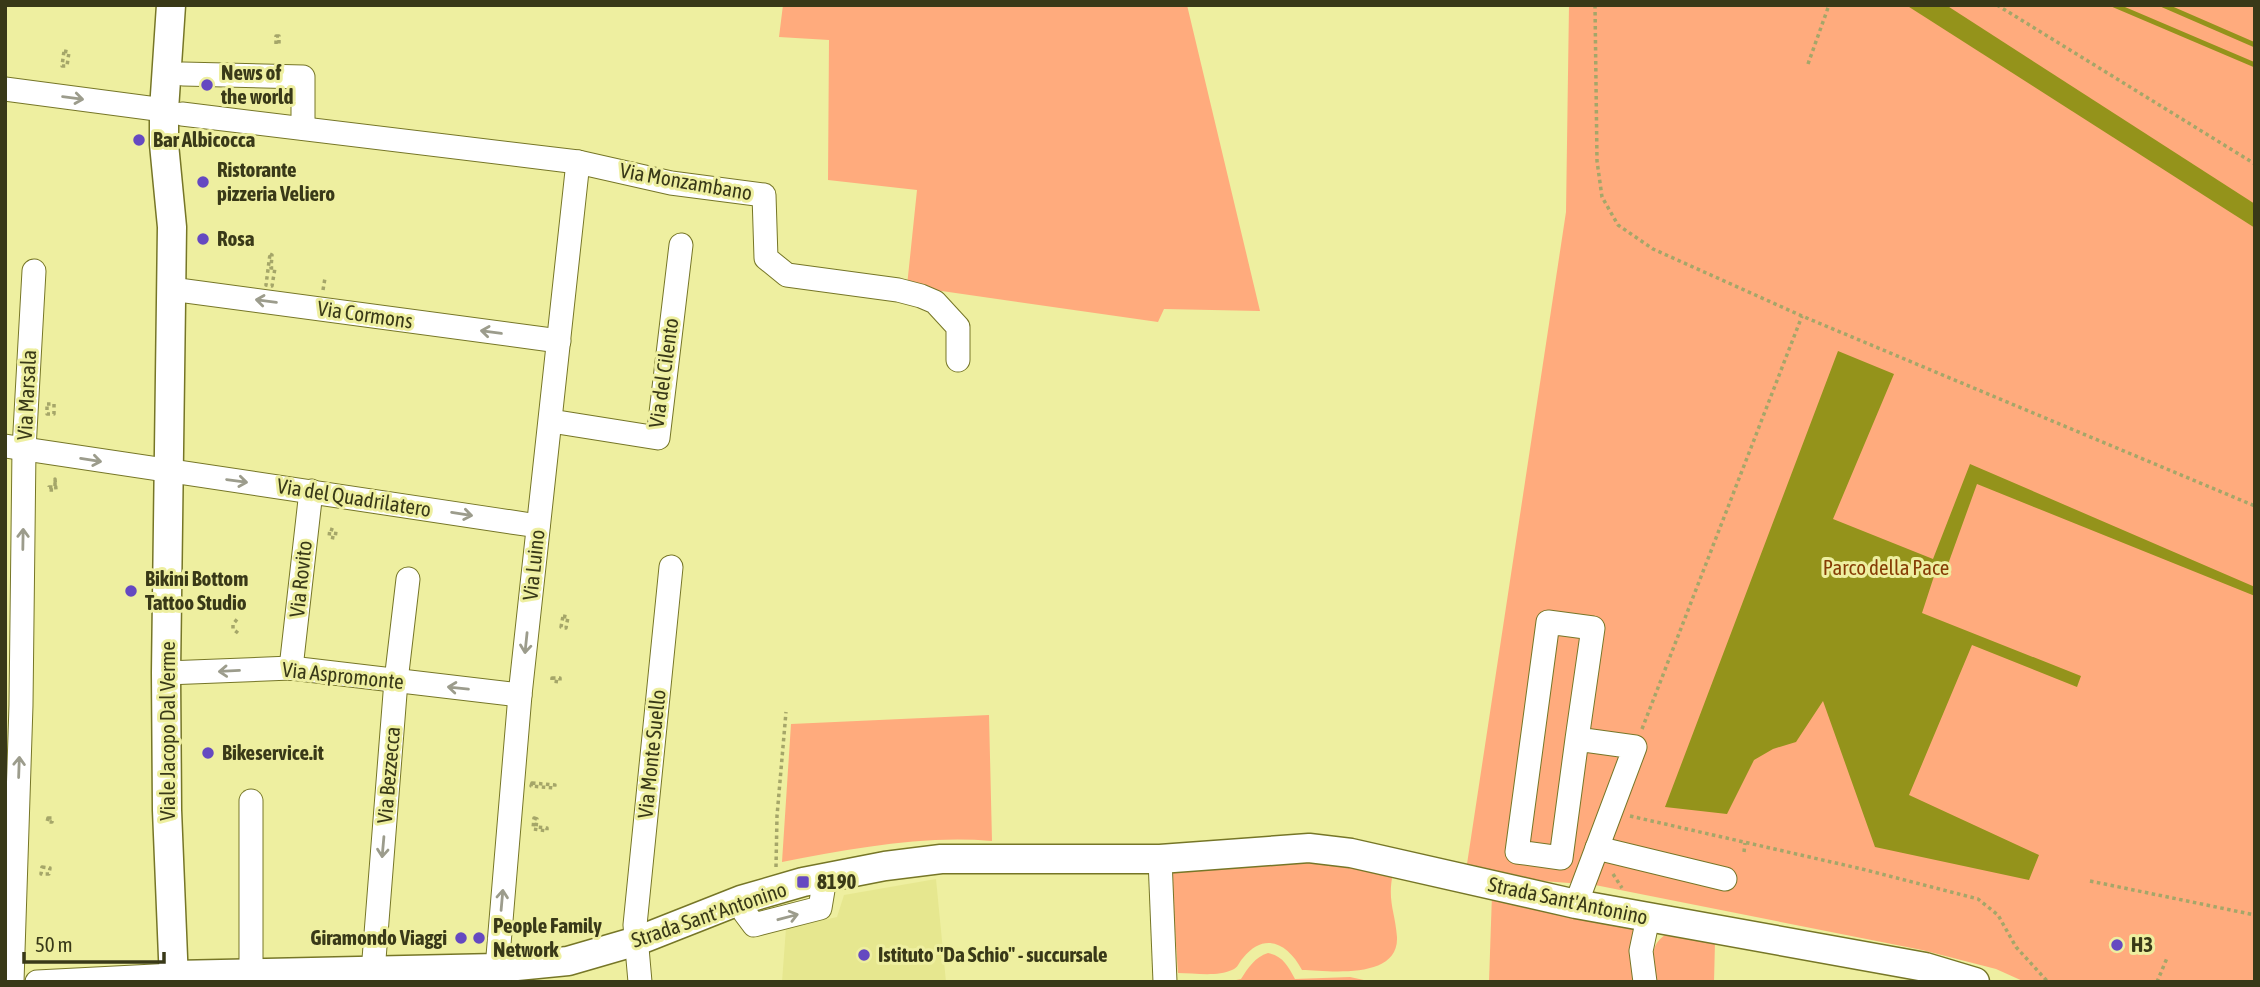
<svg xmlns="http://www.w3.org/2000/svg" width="2260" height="987" font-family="'Asap Condensed',sans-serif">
<rect width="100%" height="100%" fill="#eeefa0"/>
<polygon fill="#e6e78f" points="936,879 946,982 782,982 786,928 837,917 844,895"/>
<g fill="#ffab7d">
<polygon points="783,5 1187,5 1260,311 1164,309 1158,322 907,286 917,190 828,180 829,40 779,37"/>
<polygon points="1569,5 2255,5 2255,982 2025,982 1996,969 1922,950 1595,885 1543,881 1467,864 1566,212"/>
<path d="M989 715 992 841C921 835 851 849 782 862L791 724Z"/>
<path d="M1304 862 1393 873C1387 901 1395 911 1397 937 1399 980 1330 971 1302 970 1288 944 1265 931 1243 958 1239 962 1238 968 1232 970 1217 977 1194 973 1178 973L1171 872Z"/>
<polygon points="1492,894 1637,929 1636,982 1489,982"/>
<path d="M1665 935 1715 942 1714 982H1655C1653 964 1648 946 1665 935Z"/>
<path d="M1268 953C1283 956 1288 966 1295 979L1350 977 1373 982H1226L1241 979C1248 968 1255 957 1268 953Z"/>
</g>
<g fill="#94931b">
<polygon points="1906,5 1946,5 2255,204 2255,228"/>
<polygon points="1838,351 1894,374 1833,519 1933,559 1970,464 2255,587 2255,596 1977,484 1947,567 1938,564 1922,613 2081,676 2077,687 1972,645 1909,795 2039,855 2029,880 1875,847 1823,701 1796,742 1773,749 1754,760 1727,814 1665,807"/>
</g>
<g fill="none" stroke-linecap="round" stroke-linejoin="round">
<g stroke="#94931b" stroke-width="5">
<polyline points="2114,5 2255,65"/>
<polyline points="2163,5 2255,45"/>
</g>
<g stroke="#767627" stroke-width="25">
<g id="minor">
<polyline points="183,74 303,77 303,128"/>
<polyline points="5,89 164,110"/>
<polyline points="182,114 578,162 671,183 764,195 766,258 787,275 898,290 921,296 935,302 958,327 958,360"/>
<polyline points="171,289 559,341"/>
<polyline points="551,421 658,438 681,245"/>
<polyline points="5,446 538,526"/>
<polyline points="291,668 311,491"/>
<polyline points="166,673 291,668 520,695"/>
<polyline points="1597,848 1725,879"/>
<polyline points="1160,859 1165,982"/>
<polyline points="741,900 745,913 754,925 820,908 823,890 822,878"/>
<polyline points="1576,904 1635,747 1577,739 1593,628 1548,622 1517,852 1561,858 1577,739"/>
<polyline points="497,968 520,695 578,162"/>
<polyline points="251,975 251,801"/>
<polyline points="12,982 21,705 24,449 34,271"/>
<polyline points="37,982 174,975"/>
<polyline points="374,982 374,959 396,681 408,579"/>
<polyline points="640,982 635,925 671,567"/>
<polyline points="1645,982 1641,951 1648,918"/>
</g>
</g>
<g stroke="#767627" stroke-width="31">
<g id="major">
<polyline points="171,5 164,110 164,144 172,227 166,673 167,810 174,982"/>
<polyline points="174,975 497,968 568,961 637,941 741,900 803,882 885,866 941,859 1160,859 1309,848 1351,853 1576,904 1925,967 1975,982"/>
</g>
</g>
<g stroke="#a5a669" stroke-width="3.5" stroke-dasharray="3.5 3.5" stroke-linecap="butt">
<polyline points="1595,5 1597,161 1602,197 1618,225 1653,249 1802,316 2255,506"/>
<polyline points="1997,5 2255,164"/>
<rect x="276" y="36" width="3" height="8"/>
<polygon points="64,51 69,52 67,66 62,66"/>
<polyline points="1808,64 1829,5"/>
<polyline points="189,145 193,145 195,134"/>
<polygon points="270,254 272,255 271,268 275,268 272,286 266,285"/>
<polyline points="323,290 325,278"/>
<rect x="47" y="404" width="7" height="10"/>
<polygon points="55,479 56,490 49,490 49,487 55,487"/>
<polygon points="330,529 336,531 335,538 329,537"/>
<polygon points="563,616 568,617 566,628 561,627"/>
<polyline points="238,633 233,629 233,624 239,617"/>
<polygon points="552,678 560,678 560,682 552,681"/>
<polyline points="1642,729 1802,316"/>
<polygon points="532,783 555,785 554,788 531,786"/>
<polyline points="1630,816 1862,869 1978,899 1998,915 2016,947 2048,982"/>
<polygon points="48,818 52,818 52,822 47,822"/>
<polygon points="534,818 537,819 536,827 547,828 547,831 533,829"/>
<polyline points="1744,852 1745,843"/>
<polygon points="42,867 50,868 49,874 41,874"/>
<polyline points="776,867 777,816 786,712"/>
<polyline points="1613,874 1622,888"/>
<polyline points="2090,881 2255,915"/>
<polyline points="2157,982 2167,958"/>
</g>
<use href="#minor" stroke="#fff" stroke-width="23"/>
<use href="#major" stroke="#fff" stroke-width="28"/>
</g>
<defs><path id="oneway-shaft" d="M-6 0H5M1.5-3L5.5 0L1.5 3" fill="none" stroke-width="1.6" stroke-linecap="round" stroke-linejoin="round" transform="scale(1.75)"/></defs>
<g stroke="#9c9c8c">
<use href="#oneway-shaft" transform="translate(73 98) rotate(7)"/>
<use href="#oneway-shaft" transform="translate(266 301) rotate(-173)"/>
<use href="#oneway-shaft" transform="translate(491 332) rotate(-172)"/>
<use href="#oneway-shaft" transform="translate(91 460) rotate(9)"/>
<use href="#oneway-shaft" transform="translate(237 481) rotate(8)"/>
<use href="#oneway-shaft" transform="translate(462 514) rotate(9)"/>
<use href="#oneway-shaft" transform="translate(23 539) rotate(-89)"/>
<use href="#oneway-shaft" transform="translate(526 643) rotate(96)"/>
<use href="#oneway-shaft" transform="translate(229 671) rotate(177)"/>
<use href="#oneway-shaft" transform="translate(458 688) rotate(-174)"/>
<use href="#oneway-shaft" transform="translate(19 767) rotate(-88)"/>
<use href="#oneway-shaft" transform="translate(383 847) rotate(95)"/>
<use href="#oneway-shaft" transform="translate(502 900) rotate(-85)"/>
<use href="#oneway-shaft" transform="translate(788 917) rotate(-15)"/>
</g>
<g fill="#6549c1" stroke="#eeefa0" stroke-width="2.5">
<circle cx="207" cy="85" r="7"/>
<circle cx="139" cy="140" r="7"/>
<circle cx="203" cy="182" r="7"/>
<circle cx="203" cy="239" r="7"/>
<circle cx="131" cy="591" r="7"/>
<circle cx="208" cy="753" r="7"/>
<rect x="796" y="875" width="14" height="14" rx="3.5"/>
<circle cx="461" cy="938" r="7"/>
<circle cx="479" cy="938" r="7"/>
<circle cx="2117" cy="945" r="7"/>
<circle cx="864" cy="955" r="7"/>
</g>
<g text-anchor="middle" stroke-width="6" stroke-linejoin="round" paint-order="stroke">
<g font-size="21" font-weight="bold" fill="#393918" stroke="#eeefa0" text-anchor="start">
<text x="221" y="80">News of<tspan x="221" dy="24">the world</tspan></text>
<text x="153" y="147">Bar Albicocca</text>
<text x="217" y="177">Ristorante<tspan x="217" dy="24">pizzeria Veliero</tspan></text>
<text x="217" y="246">Rosa</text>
<text x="145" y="586">Bikini Bottom<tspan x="145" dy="24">Tattoo Studio</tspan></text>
<text x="222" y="760">Bikeservice.it</text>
<text x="817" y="889">8190</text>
<text x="493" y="933">People Family<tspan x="493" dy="24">Network</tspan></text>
<text x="447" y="945" text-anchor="end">Giramondo Viaggi</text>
<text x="2131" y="952">H3</text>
<text x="878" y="962">Istituto "Da Schio" - succursale</text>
</g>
<g font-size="21" fill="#393918" stroke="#eeefa0">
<text transform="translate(686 182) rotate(10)" y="7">Via Monzambano</text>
<text transform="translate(365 315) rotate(8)" y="7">Via Cormons</text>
<text transform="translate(664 373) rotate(-82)" y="7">Via del Cilento</text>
<text transform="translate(27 395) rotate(-87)" y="7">Via Marsala</text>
<text transform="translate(354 498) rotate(9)" y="7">Via del Quadrilatero</text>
<text transform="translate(534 565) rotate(-84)" y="7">Via Luino</text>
<text transform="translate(301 579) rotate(-84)" y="7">Via Rovito</text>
<text transform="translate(343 676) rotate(6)" y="7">Via Aspromonte</text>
<text transform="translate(168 731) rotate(-90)" y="7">Viale Jacopo Dal Verme</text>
<text transform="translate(652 754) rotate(-84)" y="7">Via Monte Suello</text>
<text transform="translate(389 775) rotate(-85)" y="7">Via Bezzecca</text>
<text transform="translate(1568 901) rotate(12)" y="7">Strada Sant'Antonino</text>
<text transform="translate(709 915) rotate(-19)" y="7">Strada Sant'Antonino</text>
</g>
<g font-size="21" fill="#863c04" stroke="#eeefa0">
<text x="1886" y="575">Parco della Pace</text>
</g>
</g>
<rect width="2260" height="987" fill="none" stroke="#393918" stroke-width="14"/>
<path d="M24 952v10h140v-10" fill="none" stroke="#393918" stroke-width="3.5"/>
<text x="35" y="952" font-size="21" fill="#393918" stroke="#eeefa0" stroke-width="5" paint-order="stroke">50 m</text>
</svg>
